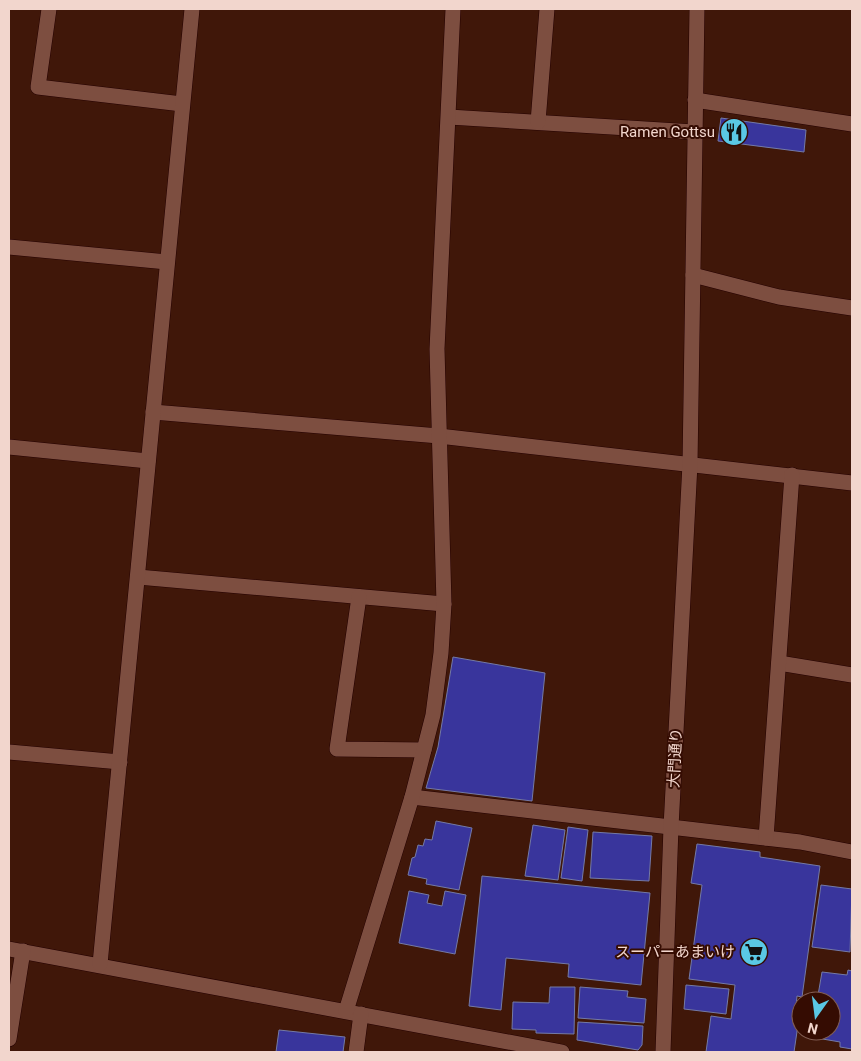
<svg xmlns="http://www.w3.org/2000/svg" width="861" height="1061" font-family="Roboto,'Noto Sans JP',sans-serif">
<rect width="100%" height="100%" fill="#401709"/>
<g fill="#39359c" stroke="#747aa6">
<polygon points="721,118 806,130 804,152 718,141"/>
<polygon points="453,657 545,673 532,801 426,788 438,747"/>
<polygon points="436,821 472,828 459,890 426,884 427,879 408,875 412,858 415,857 418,845 423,846 425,839 432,840"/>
<polygon points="533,825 565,830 558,880 525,876"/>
<polygon points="568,827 588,830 582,881 561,878"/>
<polygon points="593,832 652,836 649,881 590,878"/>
<polygon points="697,844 760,852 760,857 820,866 802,997 797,996 795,1017 799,1018 794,1052 706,1052 711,1016 731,1019 735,985 689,979 702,885 691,883"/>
<polygon points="482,876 650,893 641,985 568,977 569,964 506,958 501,1010 469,1006"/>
<polygon points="821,885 852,889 850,952 812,947"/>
<polygon points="409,891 429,895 427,903 442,906 445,891 466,895 455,954 399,943"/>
<polygon points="848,970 852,971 852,1049 840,1047 840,1042 811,1037 812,1031 831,1031 831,1001 817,1001 822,972 847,975"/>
<polygon points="686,985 729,989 726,1014 684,1009"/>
<polygon points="550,987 575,987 574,1034 536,1033 536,1030 512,1029 513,1002 549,1003"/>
<polygon points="580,987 628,991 627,997 646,999 644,1023 578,1018"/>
<polygon points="578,1022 643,1026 642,1045 638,1050 577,1040"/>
<polygon points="279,1030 345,1037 343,1052 276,1052"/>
</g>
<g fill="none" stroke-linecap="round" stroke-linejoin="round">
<g stroke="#240100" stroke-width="16">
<g id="minor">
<polyline points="49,9 38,87 182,104"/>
<polyline points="695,100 852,124"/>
<polyline points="449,117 694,132"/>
<polyline points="538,122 547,9"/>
<polyline points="9,247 167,262"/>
<polyline points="693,275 779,297 852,308"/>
<polyline points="153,412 439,436 852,483"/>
<polyline points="9,447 148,461"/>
<polyline points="138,577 444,604"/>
<polyline points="359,597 337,749 424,750"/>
<polyline points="779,663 852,675"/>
<polyline points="9,752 120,762"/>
<polyline points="412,797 800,842 852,852"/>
<polyline points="766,838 792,475"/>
<polyline points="9,949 562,1052"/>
<polyline points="100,964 192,9"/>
<polyline points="346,1011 412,797 433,715 441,653 444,604 437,349 453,9"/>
<polyline points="9,1039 23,951"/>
<polyline points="356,1052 361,1014"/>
<polyline points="663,1052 671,827 690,464 697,9"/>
</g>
</g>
<use href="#minor" stroke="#7d4e40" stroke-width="15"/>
</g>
<defs>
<g id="restaurant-disc" transform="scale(1.4375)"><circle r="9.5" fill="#5ac8e5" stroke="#350c02"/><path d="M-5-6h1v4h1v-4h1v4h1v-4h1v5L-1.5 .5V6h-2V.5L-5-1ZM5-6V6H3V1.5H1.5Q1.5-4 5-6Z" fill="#111"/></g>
<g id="supermarket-disc" transform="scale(1.4375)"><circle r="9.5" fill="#5ac8e5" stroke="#350c02"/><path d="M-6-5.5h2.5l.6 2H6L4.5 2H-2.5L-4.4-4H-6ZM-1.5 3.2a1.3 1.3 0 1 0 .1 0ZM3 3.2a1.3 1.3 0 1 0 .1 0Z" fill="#111"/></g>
</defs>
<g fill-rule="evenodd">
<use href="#restaurant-disc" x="734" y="132"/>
<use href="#supermarket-disc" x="754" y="952"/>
</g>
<g text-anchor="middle" stroke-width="4" stroke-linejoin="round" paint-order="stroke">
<g font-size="15" fill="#f2d6cd" stroke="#350c02" text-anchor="end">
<text x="715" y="137">Ramen Gottsu</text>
<text x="735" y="957">スーパーあまいけ</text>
</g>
<g font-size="15" fill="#f2d6cd" stroke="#350c02">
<text transform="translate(675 758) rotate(-87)" y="5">大門通り</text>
</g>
</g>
<rect width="861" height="1061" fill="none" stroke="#f2d6cd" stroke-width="20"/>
<g transform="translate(816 1016) rotate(194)"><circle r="24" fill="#350c02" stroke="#815d53"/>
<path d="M0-4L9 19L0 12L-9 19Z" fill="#5ac8e5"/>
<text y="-8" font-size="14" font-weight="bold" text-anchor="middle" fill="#f2d6cd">N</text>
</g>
</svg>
